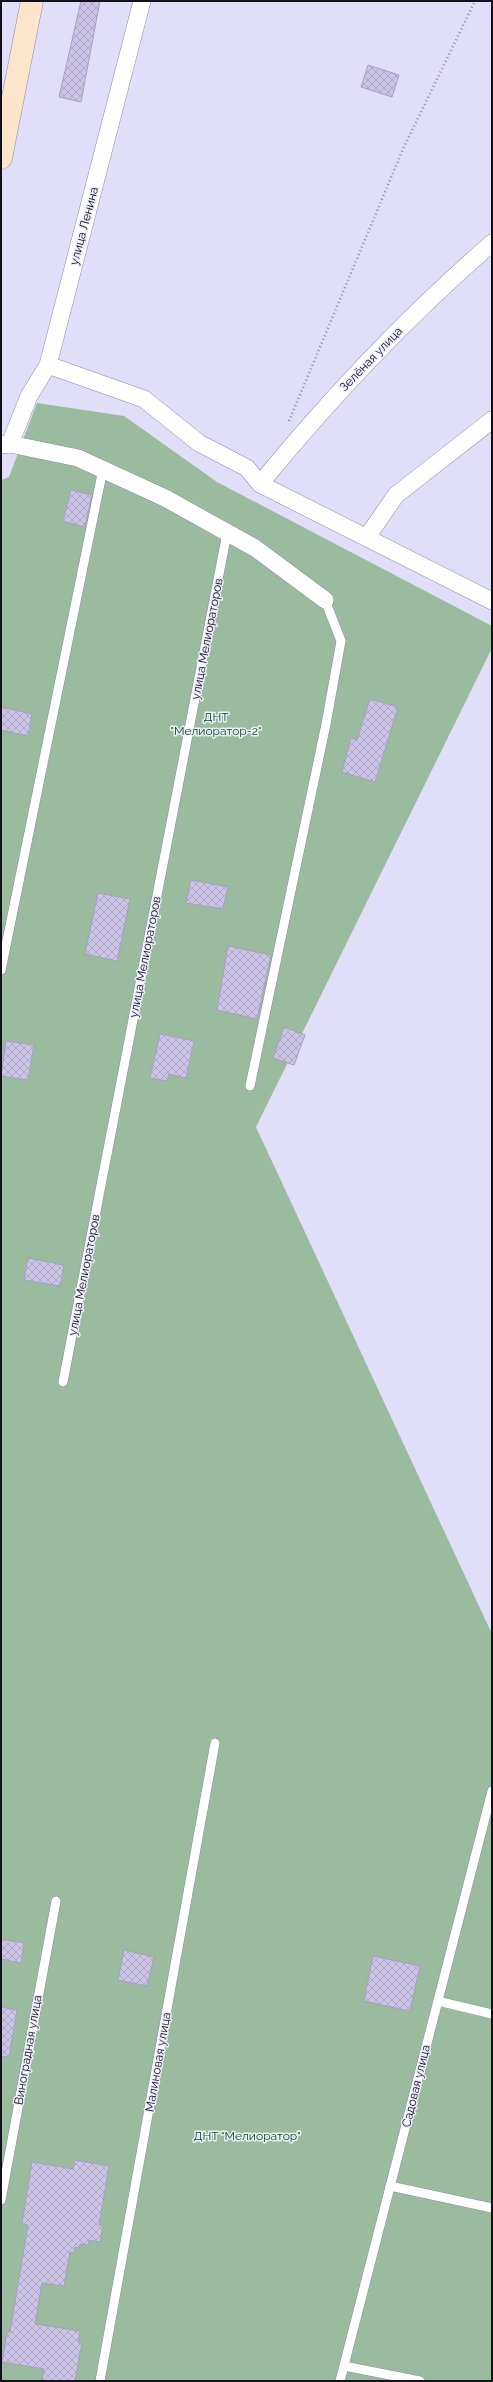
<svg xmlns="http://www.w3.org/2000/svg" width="493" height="2382" font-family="Raleway,sans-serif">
<defs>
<pattern id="building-cross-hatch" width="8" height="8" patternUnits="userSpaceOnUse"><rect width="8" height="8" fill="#ccc4e6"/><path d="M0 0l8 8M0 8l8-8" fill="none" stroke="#aea7c5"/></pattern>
</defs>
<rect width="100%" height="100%" fill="#e1defa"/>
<polygon fill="#9abb9e" points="37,403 124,416 217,482 492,626 492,648 256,1127 492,1634 492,2381 1,2381 1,480 9,477"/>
<g fill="url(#building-cross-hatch)" stroke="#a69fbf">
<polygon points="81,1 100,1 81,102 59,97"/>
<polygon points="368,65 399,75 392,97 361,87"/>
<polygon points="71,490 92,495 85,527 63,521"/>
<polygon points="370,699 398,707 375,782 342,772 351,738 357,740"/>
<polygon points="1,707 32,714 28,736 1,730"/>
<polygon points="191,880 228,887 223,909 186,903"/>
<polygon points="98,893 130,899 117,961 85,954"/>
<polygon points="228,946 271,955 257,1019 217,1010"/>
<polygon points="284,1027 305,1035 294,1065 273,1058"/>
<polygon points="160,1034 194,1041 186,1078 169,1074 167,1081 150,1078"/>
<polygon points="6,1041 34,1045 28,1080 1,1076"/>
<polygon points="28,1258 64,1265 60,1286 24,1280"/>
<polygon points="1,1939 24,1943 21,1963 1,1959"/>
<polygon points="124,1950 154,1957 147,1986 118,1980"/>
<polygon points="373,1956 420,1966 410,2011 364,2001"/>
<polygon points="1,2007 17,2010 9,2057 1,2056"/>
<polygon points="75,2160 109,2166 99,2225 103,2225 100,2242 89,2240 88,2245 80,2244 79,2248 75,2247 74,2253 70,2252 64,2286 42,2283 35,2324 80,2331 78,2342 82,2343 75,2381 42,2381 44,2369 2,2362 7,2332 10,2332 28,2225 22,2224 32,2162 73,2169"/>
</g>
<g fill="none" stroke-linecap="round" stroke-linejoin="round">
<g stroke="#8d89a9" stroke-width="10">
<g id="lane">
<polyline points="1,970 103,469"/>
<polyline points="250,1086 326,724 341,641 325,600"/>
<polyline points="63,1382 227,533"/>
<polyline points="438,2001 492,2014"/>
<polyline points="390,2186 492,2208"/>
<polyline points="1,2200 56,1901"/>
<polyline points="344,2366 420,2381"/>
<polyline points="100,2381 215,1743"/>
<polyline points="340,2381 492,1791"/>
</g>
</g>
<g stroke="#8d89a9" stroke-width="18">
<g id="street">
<polyline points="48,365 144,399 199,443 247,468 260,484 492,601"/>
<polyline points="10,444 29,396 48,365 142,1"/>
<polyline points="1,445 10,444 78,458 165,498 255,548 325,600"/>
<path d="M260 484C331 397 408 316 492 243"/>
<polyline points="367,537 396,495 492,420"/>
</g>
</g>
<g stroke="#8d89a9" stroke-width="23">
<polyline id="secondary" points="1,158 32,1"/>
</g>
<polyline stroke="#8f8da2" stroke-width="2.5" stroke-dasharray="1 3" stroke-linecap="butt" points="289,421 403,149 475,1"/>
<use href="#lane" stroke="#fff" stroke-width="9"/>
<use href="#street" stroke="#fff" stroke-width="17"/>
<use href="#secondary" stroke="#fce5ca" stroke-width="22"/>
</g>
<g text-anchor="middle" stroke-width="3" stroke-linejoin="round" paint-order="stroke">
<g font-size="12" fill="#12101b" stroke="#eeedfb">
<text transform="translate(84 226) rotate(-75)" y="4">улица Ленина</text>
<text transform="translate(371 359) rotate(-46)" y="4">Зелёная улица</text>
<text transform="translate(207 639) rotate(-79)" y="4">улица Мелиораторов</text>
<text transform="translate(145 957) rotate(-79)" y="4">улица Мелиораторов</text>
<text transform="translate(84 1275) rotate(-79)" y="4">улица Мелиораторов</text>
<text transform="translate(28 2050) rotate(-80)" y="4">Виноградная улица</text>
<text transform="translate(158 2062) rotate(-80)" y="4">Малиновая улица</text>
<text transform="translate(416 2086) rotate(-76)" y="4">Садовая улица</text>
</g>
<g font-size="12" fill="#00511b" stroke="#eeedfb">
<text x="216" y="721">ДНТ<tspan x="216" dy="14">"Мелиоратор-2"</tspan></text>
<text x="247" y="2140">ДНТ "Мелиоратор"</text>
</g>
</g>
<rect width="493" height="2382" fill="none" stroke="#12101b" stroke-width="4"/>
</svg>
